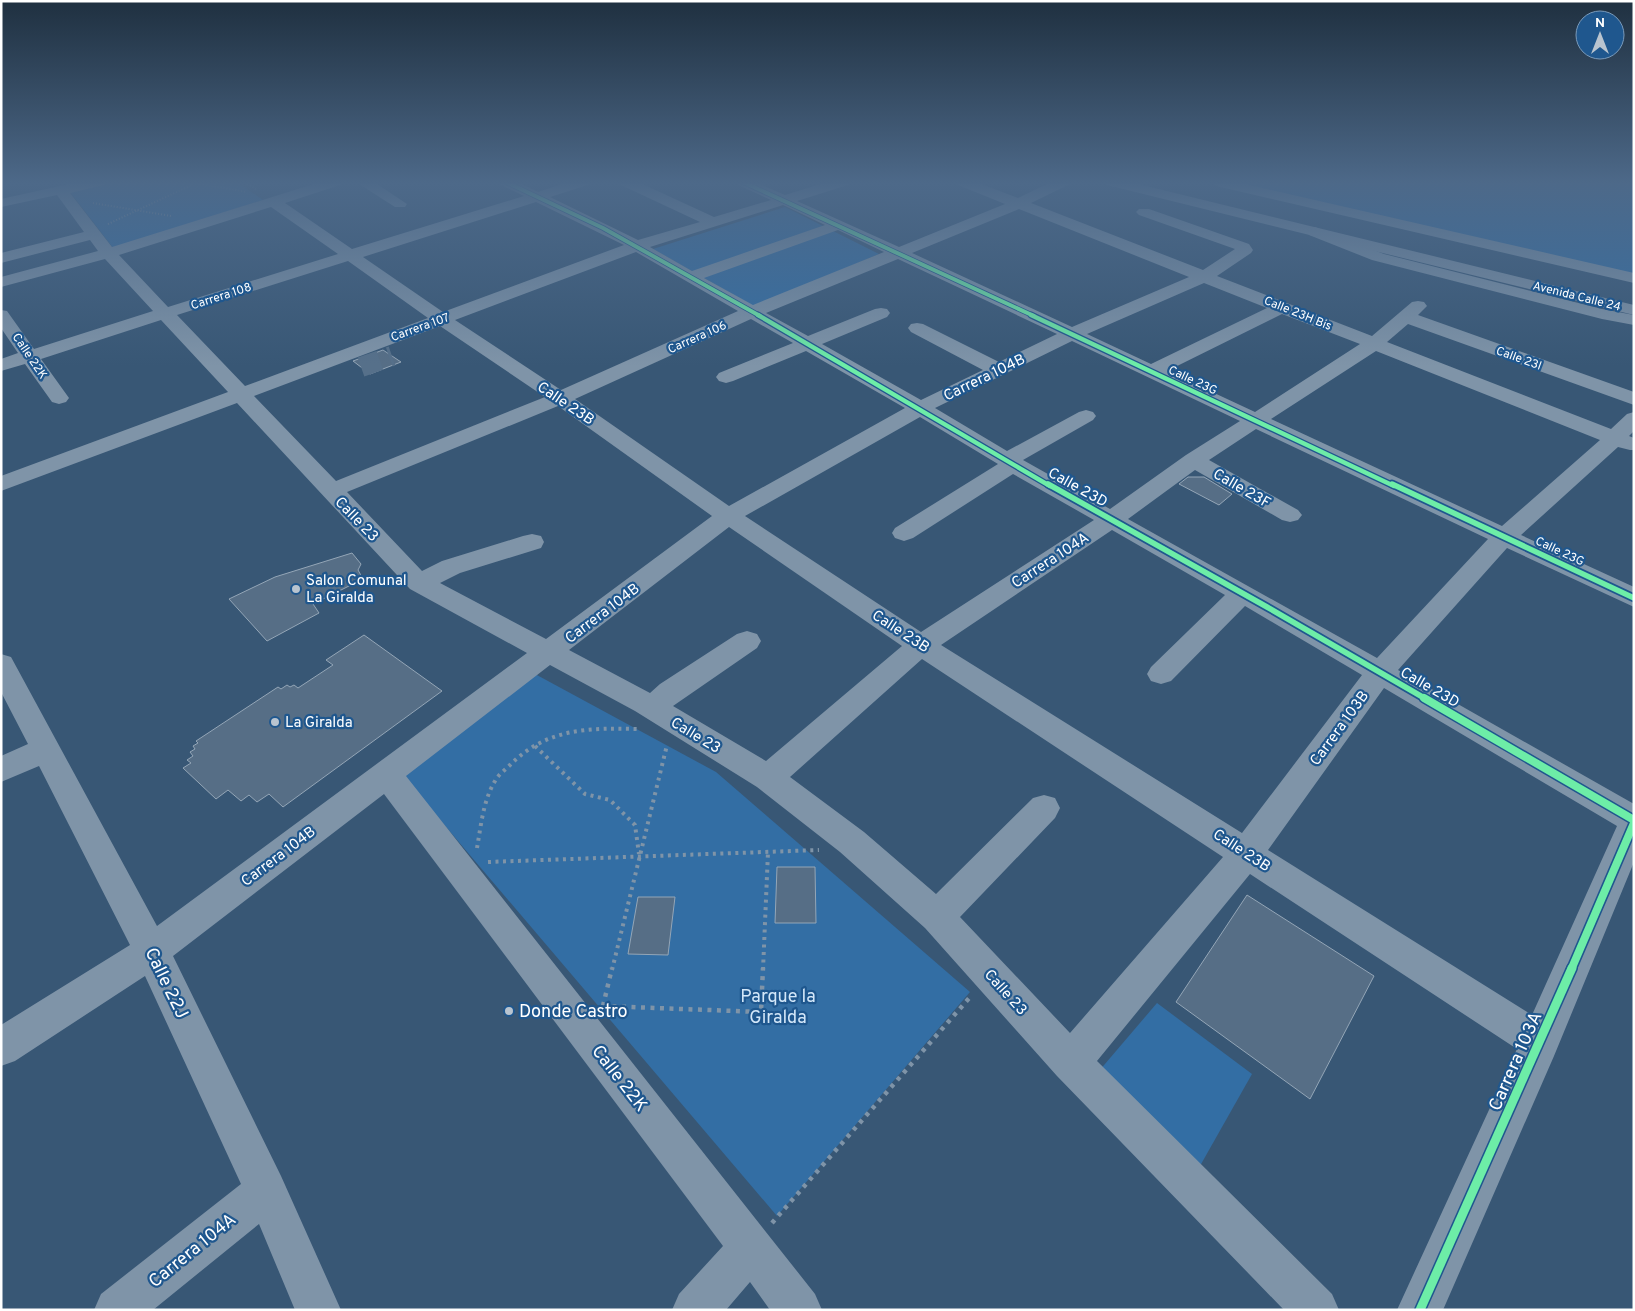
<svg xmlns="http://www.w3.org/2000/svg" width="1635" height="1311" font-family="Overpass,sans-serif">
<rect width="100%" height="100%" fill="#385775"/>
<g fill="#336ea4">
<polygon points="116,182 237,182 263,200 113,248 70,192"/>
<polygon points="1231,182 1634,182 1634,275"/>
<polygon points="785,207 879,254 755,307 653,249"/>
<polygon points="535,674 716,772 970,992 777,1216 401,774"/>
<polygon points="1157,1003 1252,1074 1196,1173 1099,1071"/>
</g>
<g fill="#566e86" stroke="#94a6b7">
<polygon points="383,350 401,362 370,374 353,361"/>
<polygon points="1188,477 1204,477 1232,494 1219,505 1179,484"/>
<polygon points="352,553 361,564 358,570 363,579 313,604 319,613 267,641 229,599 275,577"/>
<polygon points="364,635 442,691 283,807 269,794 257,802 249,795 241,801 228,790 216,799 183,768 191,763 187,760 193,756 190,752 195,749 193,746 198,743 196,741 278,687 281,689 287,685 290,687 294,685 298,688 333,665 326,660"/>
<polygon points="777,867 815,867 816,923 775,923"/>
<polygon points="1247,895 1374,976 1310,1099 1176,1002"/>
<polygon points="638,897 675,897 668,955 628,954"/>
</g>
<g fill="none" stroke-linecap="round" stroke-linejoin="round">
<polyline stroke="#56708a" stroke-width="20" stroke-dasharray="20 10" stroke-linecap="butt" points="361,367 392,356"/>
<g stroke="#7f94a8" stroke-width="2" stroke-dasharray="1 2" stroke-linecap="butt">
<polyline points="191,182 247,192"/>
<polyline points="245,182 257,190"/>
<polyline points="93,203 171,216"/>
<polyline points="108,224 198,182"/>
</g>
<g stroke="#7f94a8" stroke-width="4" stroke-dasharray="3 4.5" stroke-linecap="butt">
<polyline points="535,746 585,794 610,800 635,825 639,854"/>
<path d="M477 848C481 826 483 801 495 781 498 775 505 770 510 765 548 727 590 728 639 729"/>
<polyline points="488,862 819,850"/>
<polyline points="612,970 667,745"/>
<polyline points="763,970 768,852"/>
</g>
<g stroke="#7f94a8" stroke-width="4.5" stroke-dasharray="4 5.5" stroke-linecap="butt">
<polyline points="603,1006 612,968"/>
<polyline points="603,1006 761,1012 763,968"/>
<polyline points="772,1223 971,996"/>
</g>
<g fill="#7f94a8" fill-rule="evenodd">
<path d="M78 182H106L104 185 70 193 112 247 320 182H342L340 185 285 203 352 249 524 196 501 185 499 182H518L538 192 568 182H590L588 185 550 197 638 240 700 222 621 185 619 182H638L714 217 771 200 738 185 736 182H755L785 195 827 182H850L848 185 797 201 899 247 1005 204 958 185 956 182H976L1018 198 1051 182H1070L1068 185 1031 203 1203 270 1235 249 1139 215 1136 212 1139 209H1149L1249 244 1253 250 1251 253 1217 276 1372 336 1412 302 1418 301 1424 302 1427 306 1418 315 1634 392V405L1408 324 1387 342 1611 429 1627 414 1634 412V431L1629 436 1634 438V450H1630L1618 447 1521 535 1634 587V607L1507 548 1398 670 1634 804V862L1554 1056 1443 1310H1397L1517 1049 1250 874 1097 1061 1332 1294 1339 1310H1284L1057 1076 925 928 840 852 757 787 635 711 550 665 406 776 815 1294 822 1310H770L750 1282 726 1310H672L679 1294 723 1246 384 794 173 956 281 1176 341 1310H295L259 1224 153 1310H94L101 1294 241 1184 145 976 15 1061 1 1066V1025L130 945 39 766 1 782V756L28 744 1 692V654L11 657 157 926 527 653 410 589 237 403 1 491V476L228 392 161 320 41 359 69 398 66 402 59 404 52 402 25 364 1 371V359L18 353 1 328V310L7 311 34 349 153 311 105 259 1 287V277L98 251 90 240 1 263V253L84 232 57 195 1 207V199ZM536 202 624 245 443 312 363 257ZM783 205 825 225 692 271 650 247ZM271 207 338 254 168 307 119 255ZM1019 209 1189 277 1072 327 912 253ZM838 230 884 252 753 305 704 278ZM636 252 738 311 561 390 455 320ZM898 259 1057 334 999 362 923 324 917 323 911 324 908 328 911 332 983 370 921 400 822 344 887 317 890 313 887 309 881 308 875 309 808 336 766 313ZM348 261 428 318 245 386 177 315ZM1204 283 1267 308 1151 364 1087 334ZM1282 314 1360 344 1255 412 1167 371ZM751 319 793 343 719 373 716 377 719 381 726 383 733 381 806 351 905 408 729 506 575 399ZM440 326 545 397 336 481 254 396ZM1072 341 1240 421 1186 455 1110 509 1023 460 1093 420 1096 416 1093 412 1086 410 1079 412 1007 451 935 408ZM1376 351 1600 440 1502 526 1271 419ZM558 406 712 516 546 639 440 583 460 573 541 548 544 542 541 536 532 534 523 536 442 561 422 571 347 492ZM920 417 998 464 895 528 892 533 895 538 904 541 913 538 1013 474 1094 520 921 632 745 516ZM1256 429 1488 539 1377 658 1128 519 1195 470 1282 520 1290 522 1298 520 1302 515 1298 510 1209 460ZM729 527 902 646 766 761 673 706 757 648 761 641 757 634 747 631 737 634 660 684 650 693 569 650ZM1112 530 1225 595 1151 667 1147 674 1151 681 1161 684 1171 681 1245 606 1362 675 1242 833 941 645ZM922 659 1223 857 1070 1033 960 917 1055 818 1060 808 1055 798 1044 795 1033 798 936 894 864 832 790 777ZM1384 688 1617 826 1532 1015 1268 850Z"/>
<polygon points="356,182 374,182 407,204 405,207 395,207"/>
<polygon points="1209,182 1236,182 1634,273 1634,283 1216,186"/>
<polygon points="1315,227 1384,254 1602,309 1634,315 1634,325 1602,319 1372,260 1309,235 1307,232 1309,229"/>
</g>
<polygon fill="#7f93a7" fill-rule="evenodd" points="1105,182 1130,182 1634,305 1634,315 1107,185"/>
<g stroke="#1f578e" stroke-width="5.5">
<g id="cycleway-far4">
<polyline points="506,182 603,228 760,316"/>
<polyline points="743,182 1034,316"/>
</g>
</g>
<g stroke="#1f578e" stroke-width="7">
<g id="cycleway-far3">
<polyline points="758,315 1050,486"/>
<polyline points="1031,315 1394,486"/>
</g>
</g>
<g stroke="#1f578e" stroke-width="9">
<g id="cycleway-far2">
<polyline points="1048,484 1267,607 1426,699"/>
<polyline points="1392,484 1634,598"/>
</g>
</g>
<g stroke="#1f578e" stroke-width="11">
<g id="cycleway-far1">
<polyline points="1424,698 1634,820"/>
<polyline points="1571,970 1634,823"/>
</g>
</g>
<g stroke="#1f578e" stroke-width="12">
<polyline id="cycleway" points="1420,1310 1572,968"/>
</g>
<use href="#cycleway-far4" stroke="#6deda7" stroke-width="4"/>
<use href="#cycleway-far3" stroke="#6deda7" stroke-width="4.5"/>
<use href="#cycleway-far2" stroke="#6deda7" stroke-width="5.5"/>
<use href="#cycleway-far1" stroke="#6deda7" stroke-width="8"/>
<use href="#cycleway" stroke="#6deda7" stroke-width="9"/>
</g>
<linearGradient id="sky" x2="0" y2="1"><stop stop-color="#1f3040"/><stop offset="0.5" stop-color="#4d6989"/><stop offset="1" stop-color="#4d6989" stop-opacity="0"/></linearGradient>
<rect width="1635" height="366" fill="url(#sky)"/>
<g fill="#b9c4cf" stroke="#1f578e" stroke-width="2">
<circle cx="296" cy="589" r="5"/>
<circle cx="275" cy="722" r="5"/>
<circle cx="509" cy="1011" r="5"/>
</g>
<g text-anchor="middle" stroke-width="4.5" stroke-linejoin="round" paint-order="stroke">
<g font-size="12" fill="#fff" stroke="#1f578e">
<text transform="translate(221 296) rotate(-18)" y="4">Carrera 108</text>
<text transform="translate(1577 296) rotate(14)" y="4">Avenida Calle 24</text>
<text transform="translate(1298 313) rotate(22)" y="4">Calle 23H Bis</text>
<text transform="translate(420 327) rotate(-20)" y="4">Carrera 107</text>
<text transform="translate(697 337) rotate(-24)" y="4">Carrera 106</text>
<text transform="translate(30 356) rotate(56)" y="4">Calle 22K</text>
<text transform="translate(1519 358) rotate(20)" y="4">Calle 23I</text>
<text transform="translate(1193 380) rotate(25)" y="4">Calle 23G</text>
<text transform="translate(1560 551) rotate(25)" y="4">Calle 23G</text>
</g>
<g font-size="15" fill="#fff" stroke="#1f578e">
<text transform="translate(984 377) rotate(-26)" y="5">Carrera 104B</text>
<text transform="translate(566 403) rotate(34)" y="5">Calle 23B</text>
<text transform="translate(1078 487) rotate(29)" y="5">Calle 23D</text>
<text transform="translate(1242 488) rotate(30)" y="5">Calle 23F</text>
<text transform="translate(357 519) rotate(46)" y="5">Calle 23</text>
<text transform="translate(1050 560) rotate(-33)" y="5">Carrera 104A</text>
<text transform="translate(602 613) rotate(-37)" y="5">Carrera 104B</text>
<text transform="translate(901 631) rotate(33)" y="5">Calle 23B</text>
<text transform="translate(1430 687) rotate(30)" y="5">Calle 23D</text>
<text transform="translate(1339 728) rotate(-54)" y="5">Carrera 103B</text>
<text transform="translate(696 735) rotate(31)" y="5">Calle 23</text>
<text transform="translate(1242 850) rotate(33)" y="5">Calle 23B</text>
<text transform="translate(278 856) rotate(-37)" y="5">Carrera 104B</text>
<text transform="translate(1006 992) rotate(48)" y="5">Calle 23</text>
</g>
<g font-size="15" fill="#fff" stroke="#1f578e" text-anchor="start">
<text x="306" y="585">Salon Comunal<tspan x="306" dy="17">La Giralda</tspan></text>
<text x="285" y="727">La Giralda</text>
</g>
<g font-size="18" fill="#fff" stroke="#1f578e">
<text transform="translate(167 983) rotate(64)" y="6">Calle 22J</text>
<text transform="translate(1515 1061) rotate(-66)" y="6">Carrera 103A</text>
<text transform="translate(620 1078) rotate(52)" y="6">Calle 22K</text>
<text transform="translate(192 1250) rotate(-39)" y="6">Carrera 104A</text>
</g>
<g font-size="18" fill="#d3e7f9" stroke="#1f578e">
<text x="778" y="1002">Parque la<tspan x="778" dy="21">Giralda</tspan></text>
</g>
<g font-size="18" fill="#fff" stroke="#1f578e" text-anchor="start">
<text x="519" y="1017">Donde Castro</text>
</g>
</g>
<rect width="1635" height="1311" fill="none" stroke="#ffffff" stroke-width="5"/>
<g transform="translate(1600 35)"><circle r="24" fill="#1f578e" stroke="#799abb"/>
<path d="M0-4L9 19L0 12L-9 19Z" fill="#b9c4cf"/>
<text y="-8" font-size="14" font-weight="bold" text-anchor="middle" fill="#ffffff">N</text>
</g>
</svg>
